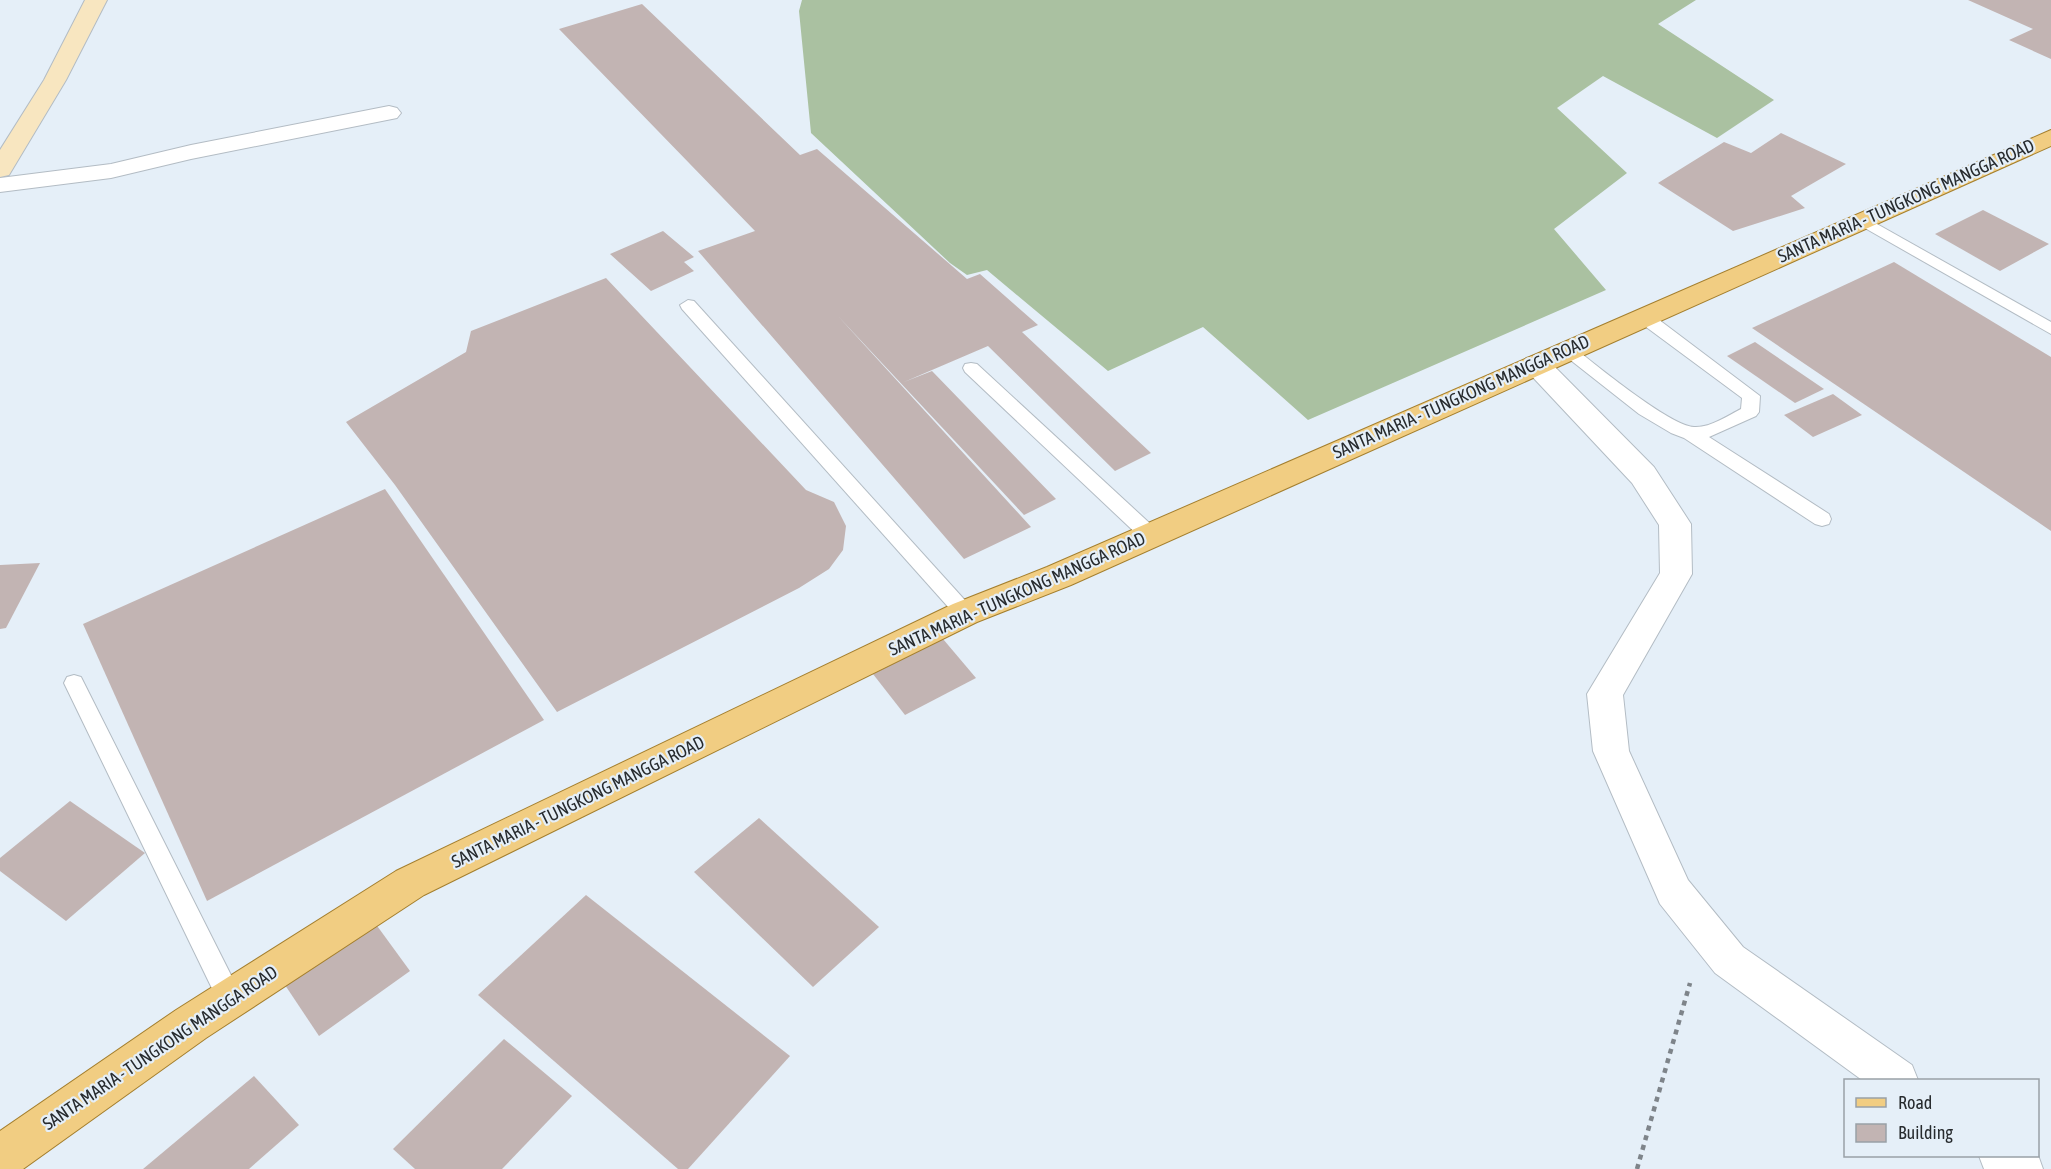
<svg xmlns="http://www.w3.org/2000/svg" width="2051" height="1169" font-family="'Asap Condensed',sans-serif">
<rect width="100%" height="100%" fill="#e5eff8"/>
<polygon fill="#aac1a1" points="802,0 1696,0 1658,24 1774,100 1717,138 1603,76 1557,108 1627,173 1554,229 1606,290 1308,420 1203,327 1108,371 987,270 967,275 950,263 811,133 799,11"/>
<g fill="#c2b4b3">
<polygon points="1968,0 2051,0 2051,59 2009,40 2033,29"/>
<polygon points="642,4 800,155 817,149 967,279 980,274 1038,325 1022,332 1151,453 1115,471 988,346 904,382 932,371 1056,499 1024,515 837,315 1031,527 964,559 698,251 755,231 559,29"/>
<polygon points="1781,133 1846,164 1791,196 1805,208 1733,231 1658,183 1724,142 1751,153"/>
<polygon points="1983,210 2049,244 2000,271 1935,234"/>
<polygon points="663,231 694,257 684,262 694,271 651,291 610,254"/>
<polygon points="1894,262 2051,357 2051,531 1752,328"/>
<polygon points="606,278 806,490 834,502 846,526 843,550 829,569 799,588 557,712 395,485 346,422 466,352 471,331"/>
<polygon points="1755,342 1824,389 1795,403 1727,356"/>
<polygon points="1833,394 1862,415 1813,437 1784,415"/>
<polygon points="385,489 544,720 207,901 83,624"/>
<polygon points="40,563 6,628 0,629 0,565"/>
<polygon points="943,639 976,678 905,715 873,674"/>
<polygon points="70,801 145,853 66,921 0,871 0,858"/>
<polygon points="759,818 879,927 813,987 694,872"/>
<polygon points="586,895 790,1056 688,1169 678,1169 478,995"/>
<polygon points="375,923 410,971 319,1036 285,985"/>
<polygon points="504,1039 572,1096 502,1169 415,1169 393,1149"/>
<polygon points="254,1076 299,1125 249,1169 143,1169"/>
</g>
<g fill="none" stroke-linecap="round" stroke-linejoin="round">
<g stroke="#b3bcc4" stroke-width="2">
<g id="lane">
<polygon points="1861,215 2051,322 2051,334 1856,223 1853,220"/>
<polygon points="688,300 694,301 972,608 975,613 972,618 965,621 958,618 682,309 680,305"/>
<path d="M1644 312 1650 313 1760 396 1759 412 1756 416 1709 437 1829 514 1831 519 1829 524 1822 526 1815 524 1684 438 1671 433 1639 414 1559 351 1561 347H1573C1595 364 1670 426 1694 427 1710 428 1727 416 1741 409L1742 398 1638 321 1636 317 1638 313Z"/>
<polygon points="971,363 977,364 1157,530 1159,535 1157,540 1150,542 1143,540 965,372 963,368 965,364"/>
<polygon points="74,675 81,677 84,683 239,991 242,999 239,1007 230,1010 221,1007 64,683 67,677"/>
</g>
</g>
<g stroke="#b3bcc4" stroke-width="2">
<g id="street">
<polygon points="389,106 397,108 401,113 397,118 191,159 111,178 0,192 0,178 111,164 191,145"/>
<polygon points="1536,355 1546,358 1654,467 1691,524 1692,574 1623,695 1629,751 1688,880 1743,947 1912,1065 1918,1080 1862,1080 1715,973 1660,904 1593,751 1587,694 1660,573 1659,525 1632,483 1526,370 1522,364 1526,358"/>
<polygon points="2038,1155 2043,1169 1984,1169 1979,1156"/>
</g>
</g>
<g stroke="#b3bcc4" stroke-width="2">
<polygon id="secondary" points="85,0 107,0 66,80 9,175 0,177 0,150 44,80"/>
</g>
<g stroke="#a47f2e" stroke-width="2">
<polygon id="primary" points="2051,130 2051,146 1071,585 977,622 424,895 206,1038 23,1169 0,1169 0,1131 176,1010 396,871 953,604 1047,567"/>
</g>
<polyline stroke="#7e848a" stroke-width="4.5" stroke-dasharray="5 5" stroke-linecap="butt" points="1637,1169 1690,983"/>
<use href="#lane" fill="#fff" fill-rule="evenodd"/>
<use href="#street" fill="#fff" fill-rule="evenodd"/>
<use href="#secondary" fill="#f8e6c0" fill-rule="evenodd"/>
<use href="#primary" fill="#f1cd82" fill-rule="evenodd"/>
</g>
<g text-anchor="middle" stroke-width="4.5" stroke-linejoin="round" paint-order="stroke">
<g font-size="18" fill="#272b2e" stroke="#e5eff8">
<text transform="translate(1906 201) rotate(-24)" y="6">SANTA MARIA - TUNGKONG MANGGA ROAD</text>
<text transform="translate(1461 397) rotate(-24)" y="6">SANTA MARIA - TUNGKONG MANGGA ROAD</text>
<text transform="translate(1017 594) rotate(-24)" y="6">SANTA MARIA - TUNGKONG MANGGA ROAD</text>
<text transform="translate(578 802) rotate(-26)" y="6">SANTA MARIA - TUNGKONG MANGGA ROAD</text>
<text transform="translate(160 1048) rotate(-34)" y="6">SANTA MARIA - TUNGKONG MANGGA ROAD</text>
</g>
</g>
<rect x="1844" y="1079" width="195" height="78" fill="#e5eff8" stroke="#99a1a7" stroke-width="1.5"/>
<rect x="1856" y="1098" width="30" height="9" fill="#f1cd82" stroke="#99a1a7" stroke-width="1.5"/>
<text x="1898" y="1109" font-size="18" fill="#272b2e">Road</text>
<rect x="1856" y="1124" width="30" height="18" fill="#c2b4b3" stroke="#99a1a7" stroke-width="1.5"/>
<text x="1898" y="1139" font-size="18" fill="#272b2e">Building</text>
</svg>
